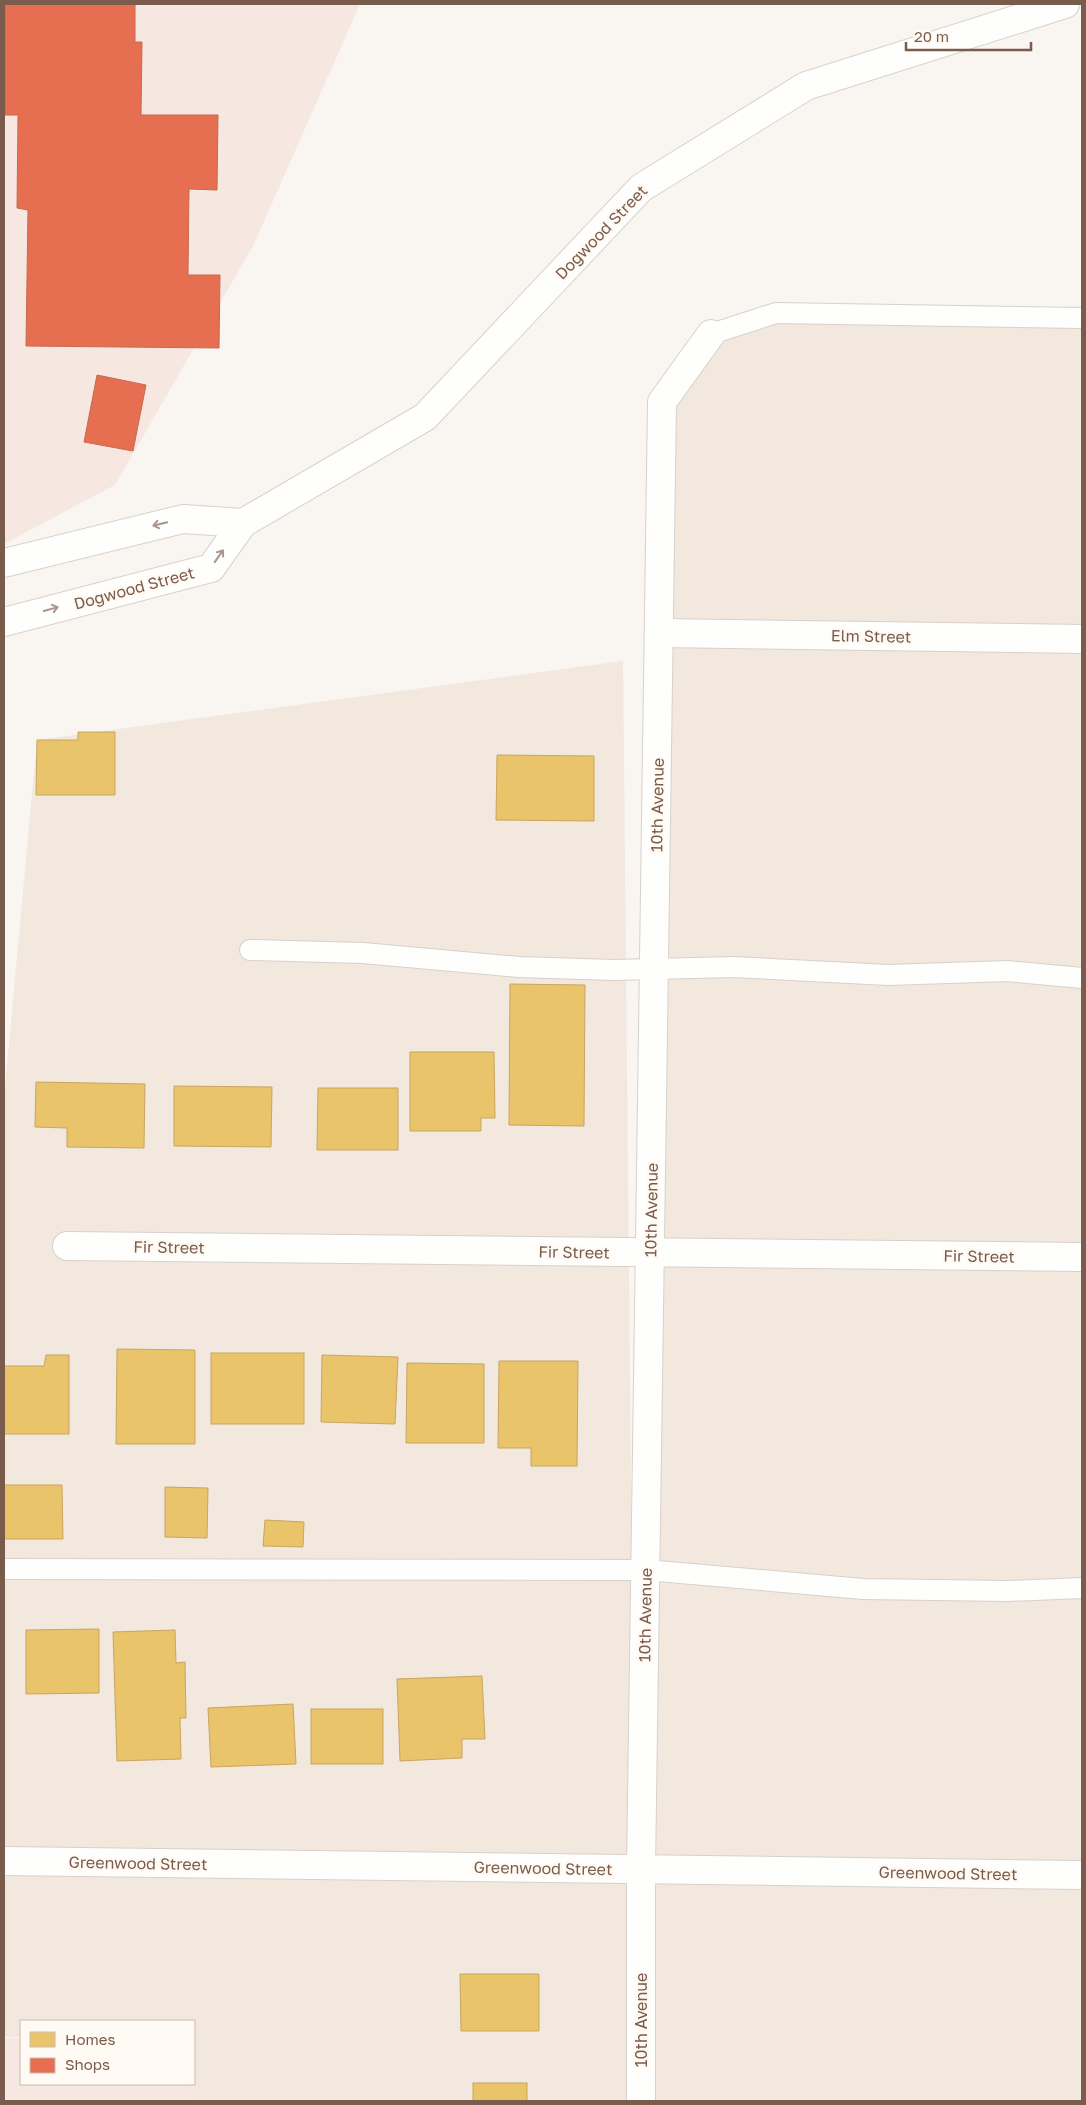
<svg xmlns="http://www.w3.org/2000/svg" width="1086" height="2105" font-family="'Golos Text',sans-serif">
<rect width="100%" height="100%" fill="#f9f5f0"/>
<g fill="#f2e8de">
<polygon points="779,322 1082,325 1082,2101 640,2101 671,402 718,342"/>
<polygon points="623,661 637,2101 190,2101 189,2084 194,2084 194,2021 21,2021 21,2037 4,2037 4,1098 37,740"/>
</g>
<g fill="#f6e8e1">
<polygon points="4,4 360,4 254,244 115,485 4,544"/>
<polygon points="4,2038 21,2038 21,2084 189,2084 190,2101 4,2101"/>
</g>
<g fill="#e9c46a" stroke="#c8a561">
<polygon points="78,732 115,732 115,795 36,795 37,740 78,740"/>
<polygon points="497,755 594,756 594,821 496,820"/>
<polygon points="510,984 585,985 584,1126 509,1125"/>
<polygon points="410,1052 494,1052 495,1118 481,1118 481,1131 410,1131"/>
<polygon points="36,1082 145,1084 144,1148 67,1147 67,1128 35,1127"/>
<polygon points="174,1086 272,1087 271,1147 174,1146"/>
<polygon points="318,1088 398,1088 398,1150 317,1150"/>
<polygon points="117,1349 195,1350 195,1444 116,1444"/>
<rect x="211" y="1353" width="93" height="71"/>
<polygon points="46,1355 69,1355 69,1434 4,1434 4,1366 44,1366"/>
<polygon points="322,1355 398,1357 395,1424 321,1422"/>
<polygon points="499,1361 578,1361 577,1466 531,1466 531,1448 498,1448"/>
<polygon points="407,1363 484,1364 484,1443 406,1443"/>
<polygon points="4,1485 62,1485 63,1539 4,1539"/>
<polygon points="165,1487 208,1488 207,1538 165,1537"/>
<polygon points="265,1520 304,1522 303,1547 263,1546"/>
<polygon points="99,1629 99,1693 26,1694 26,1630"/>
<polygon points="175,1630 176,1663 185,1662 186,1718 180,1718 181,1759 117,1761 113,1632"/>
<polygon points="482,1676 485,1739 462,1739 462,1758 400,1761 397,1679"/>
<polygon points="293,1704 296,1764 211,1767 208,1708"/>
<rect x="311" y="1709" width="72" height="55"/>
<polygon points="460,1974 539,1974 539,2031 461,2031"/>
<rect x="473" y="2083" width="54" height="18"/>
</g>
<g fill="#e76f51" stroke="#c66950">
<polygon points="5,4 135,4 135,42 142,42 141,115 218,115 217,190 189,189 188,275 220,275 219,348 26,346 28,210 17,208 18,115 5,115"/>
<polygon points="97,375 146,385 133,451 84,442"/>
</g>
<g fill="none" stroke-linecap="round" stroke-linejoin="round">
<g stroke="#d7d1cb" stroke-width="22">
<g id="lane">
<polyline points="711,334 776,313 1082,318"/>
<polyline points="250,950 363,953 519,967 614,970 733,967 888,975 1007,971 1082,978"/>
<polyline points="4,1569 646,1570 863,1589 1007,1591 1082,1588"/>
</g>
</g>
<g stroke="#d7d1cb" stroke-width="30">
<g id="street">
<polyline points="660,633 1082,639"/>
<polyline points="67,1246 1082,1257"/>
<polyline points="4,1861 1082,1875"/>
<polyline points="641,2101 641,1869 662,402 711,334"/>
</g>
</g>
<g stroke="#d9d2cb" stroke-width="30">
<g id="secondary">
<polyline points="4,563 183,519 243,523"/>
<polyline points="4,622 211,568 243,523 425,417 641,188 806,86 1065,4"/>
</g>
</g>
<use href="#lane" stroke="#fefefd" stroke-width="20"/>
<use href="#street" stroke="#fefefd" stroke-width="28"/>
<use href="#secondary" stroke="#fefefd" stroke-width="28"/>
</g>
<defs><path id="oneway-shaft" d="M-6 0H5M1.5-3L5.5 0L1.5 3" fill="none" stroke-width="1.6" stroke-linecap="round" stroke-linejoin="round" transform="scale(1.25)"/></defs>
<g stroke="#a8958b">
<use href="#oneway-shaft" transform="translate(160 524) rotate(166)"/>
<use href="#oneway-shaft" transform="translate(219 556) rotate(-55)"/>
<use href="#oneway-shaft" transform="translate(51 609) rotate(-15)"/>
</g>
<g text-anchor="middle" stroke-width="5" stroke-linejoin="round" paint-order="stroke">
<g font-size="16" fill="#7a5c4d" stroke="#fffaf3">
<text transform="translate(601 232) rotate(-46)" y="6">Dogwood Street</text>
<text transform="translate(134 588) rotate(-15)" y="6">Dogwood Street</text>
<text transform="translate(871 636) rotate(1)" y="6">Elm Street</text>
<text transform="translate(657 805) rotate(-89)" y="6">10th Avenue</text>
<text transform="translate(651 1210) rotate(-89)" y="6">10th Avenue</text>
<text transform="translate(169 1247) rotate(1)" y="6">Fir Street</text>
<text transform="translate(574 1252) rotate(1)" y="6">Fir Street</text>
<text transform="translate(979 1256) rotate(1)" y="6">Fir Street</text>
<text transform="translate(645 1615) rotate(-89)" y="6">10th Avenue</text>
<text transform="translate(138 1863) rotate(1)" y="6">Greenwood Street</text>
<text transform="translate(543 1868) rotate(1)" y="6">Greenwood Street</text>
<text transform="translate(948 1873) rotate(1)" y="6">Greenwood Street</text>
<text transform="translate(641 2020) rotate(-90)" y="6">10th Avenue</text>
</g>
</g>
<rect width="1086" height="2105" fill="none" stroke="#7a5c4d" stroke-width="10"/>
<rect x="20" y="2020" width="175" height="65" fill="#fffaf3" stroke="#cabbb1"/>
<rect x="30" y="2032" width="25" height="15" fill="#e9c46a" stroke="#cabbb1"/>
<text x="65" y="2045" font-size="15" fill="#7a5c4d">Homes</text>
<rect x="30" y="2058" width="25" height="15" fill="#e76f51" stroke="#cabbb1"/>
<text x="65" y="2070" font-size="15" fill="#7a5c4d">Shops</text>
<path d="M906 42v8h125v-8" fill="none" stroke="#7a5c4d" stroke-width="2.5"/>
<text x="914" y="42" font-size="15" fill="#7a5c4d" stroke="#fffaf3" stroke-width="4" paint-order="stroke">20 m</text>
</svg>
